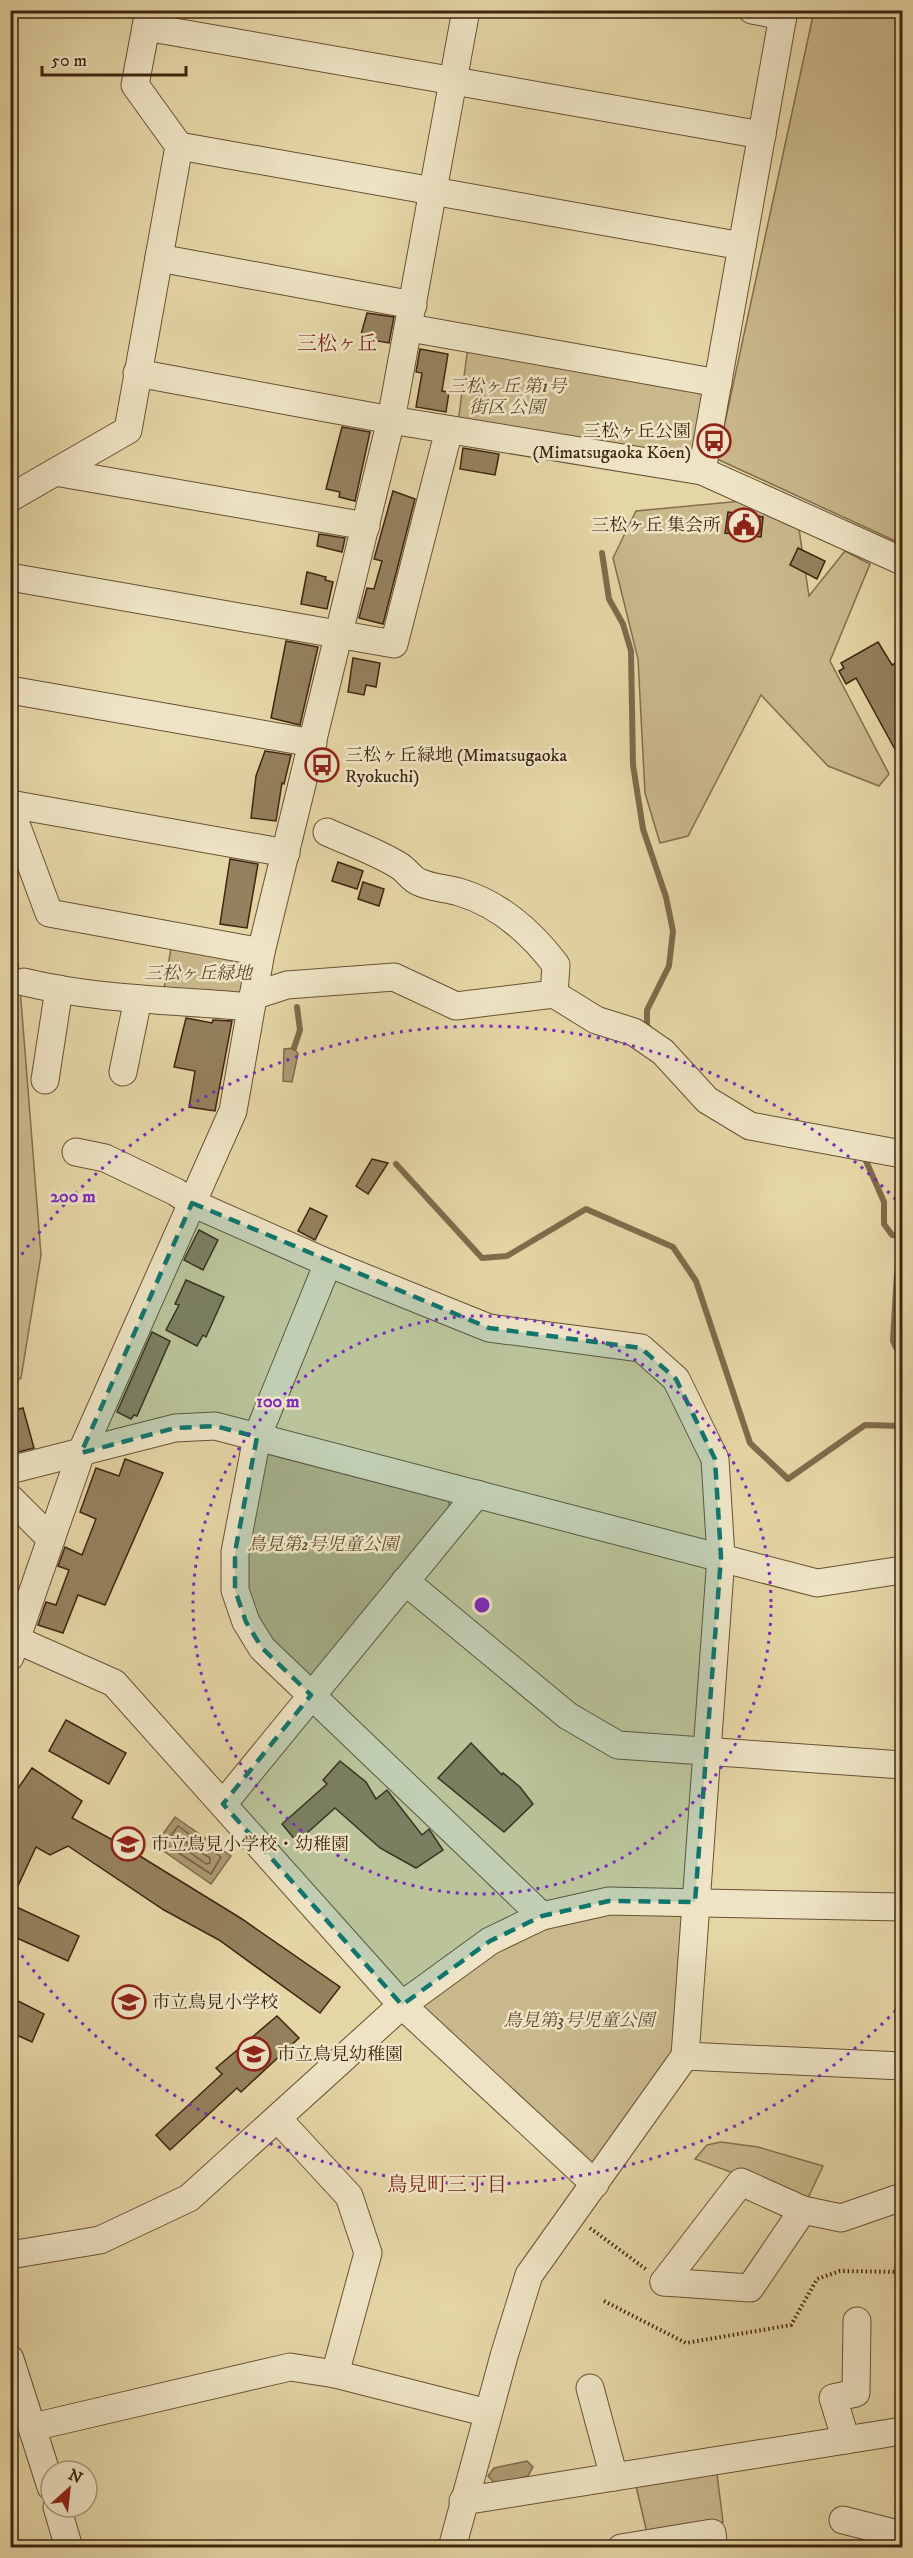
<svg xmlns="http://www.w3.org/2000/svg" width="913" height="2558" font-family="'IM FELL DW Pica','Noto Serif JP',serif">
<rect width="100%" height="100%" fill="#e5d6a6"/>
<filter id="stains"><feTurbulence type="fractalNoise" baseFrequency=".00333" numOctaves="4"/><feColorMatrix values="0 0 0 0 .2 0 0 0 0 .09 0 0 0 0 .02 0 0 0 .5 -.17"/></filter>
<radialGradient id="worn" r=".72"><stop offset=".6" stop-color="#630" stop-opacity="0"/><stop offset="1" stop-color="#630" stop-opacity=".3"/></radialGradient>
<g fill="#c9b88c" stroke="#846e4e" stroke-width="1.5">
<polygon points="814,11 902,11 902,544 717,459"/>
<polygon points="468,346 705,393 696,457 457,431"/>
<polygon points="742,501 799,529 809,596 845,551 870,564 830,661 889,774 879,786 828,766 761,695 688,836 660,843 645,793 638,659 613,558 636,511"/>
<polygon points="172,943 246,963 241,1001 163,994"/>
<polygon points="10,947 18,962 41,1255 21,1378 11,1384"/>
<polygon points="269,1452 448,1499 450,1507 315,1676 306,1677 255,1620 243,1581 262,1457"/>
<polygon points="619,1912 679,1914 684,1921 676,2050 591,2167 423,2012 423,2003 476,1958 547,1925"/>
<polygon points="721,2142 758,2147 823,2166 807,2200 695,2159 707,2145"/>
<polygon points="717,2474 723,2522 647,2533 636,2486"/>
</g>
<g fill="#ac9a73" stroke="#806b4b" stroke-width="1.5">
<polygon points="294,1048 298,1054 292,1082 283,1081 284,1049"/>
<polygon points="175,1817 231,1856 211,1884 155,1845"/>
<polygon points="527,2461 533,2467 528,2476 496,2485 488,2476 494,2468"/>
</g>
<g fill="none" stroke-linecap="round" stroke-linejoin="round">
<g stroke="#756041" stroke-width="1.5">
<polygon points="178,1826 221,1857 211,1874 165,1844"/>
<polygon points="178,1837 210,1858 210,1863 206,1864 177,1843"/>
</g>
<g stroke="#806b4b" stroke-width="6">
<polyline points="602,553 609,599 623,624 631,651 633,765 643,829 666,897 673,931 669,966 647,1010 647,1026 651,1030"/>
<polyline points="294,1048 300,1030 297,1007"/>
<polyline points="863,1154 884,1202 884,1224 892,1235 902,1236"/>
<polyline points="396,1164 482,1258 507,1256 586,1209 673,1247 696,1281 750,1443 788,1479 865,1425 902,1426"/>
<polyline points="902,1266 897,1273 893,1341 902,1360"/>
</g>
</g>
<g fill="#95815e" stroke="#3e250f" stroke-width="1.5">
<polygon points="367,313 394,317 389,343 360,338"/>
<polygon points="420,349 448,354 442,391 449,392 446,412 416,407 422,373 416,372"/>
<polygon points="342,427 370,432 355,501 339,497 340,492 326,489"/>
<polygon points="463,448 499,454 495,475 460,469"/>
<polygon points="393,491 415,499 383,624 359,618 367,588 374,589 382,561 374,559"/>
<polygon points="728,512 763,517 761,537 725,533"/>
<polygon points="319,534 345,538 342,552 317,546"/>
<polygon points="798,548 825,561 817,579 790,565"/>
<polygon points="307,572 326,577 325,580 333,582 327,609 301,604"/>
<polygon points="286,641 318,647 300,725 271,718"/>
<polygon points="878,642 892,665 903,659 903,764 856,678 846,684 839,671 844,668 841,663"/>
<polygon points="353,658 380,663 376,687 366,685 364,695 348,692"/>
<polygon points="265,751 291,755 284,784 282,783 276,821 251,818 256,776"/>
<polygon points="230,859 258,864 247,928 220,924"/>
<polygon points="338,862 363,871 357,889 332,881"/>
<polygon points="363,882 384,889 379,906 358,899"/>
<polygon points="186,1018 212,1023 213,1020 232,1021 215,1111 189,1107 195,1071 174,1067"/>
<polygon points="372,1159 388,1163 368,1194 356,1186"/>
<polygon points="310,1208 327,1216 315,1240 298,1231"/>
<polygon points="199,1230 218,1240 203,1270 184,1260"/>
<polygon points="186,1280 224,1297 206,1337 203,1335 197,1346 166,1330 179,1305 175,1304"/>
<polygon points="152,1332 170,1341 137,1416 134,1415 131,1419 117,1412"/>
<polygon points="23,1408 34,1448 10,1454 10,1411"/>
<polygon points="125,1459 163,1473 105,1605 78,1595 63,1633 38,1625 46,1602 56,1605 69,1570 58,1566 65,1547 82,1555 96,1519 80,1512 96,1468 119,1476"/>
<polygon points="66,1720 126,1753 109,1784 49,1751"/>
<polygon points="471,1743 502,1775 503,1773 520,1787 533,1804 504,1832 438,1778"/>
<polygon points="340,1761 366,1782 376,1799 387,1790 422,1835 429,1829 443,1850 416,1868 380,1848 335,1808 297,1842 282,1824 327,1784 323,1780"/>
<polygon points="32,1768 82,1801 72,1818 122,1845 242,1919 340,1987 320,2013 219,1940 164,1910 68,1846 50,1855 36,1847 10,1903 10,1800"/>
<polygon points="10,1904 79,1936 68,1961 10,1935"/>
<polygon points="10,1997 44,2014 32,2042 10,2032"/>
<polygon points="277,2016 299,2038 241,2092 237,2088 170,2150 156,2135 222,2074 216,2068"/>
</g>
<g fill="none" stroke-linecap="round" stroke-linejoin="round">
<g stroke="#685135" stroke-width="29">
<g id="minor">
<polyline points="752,10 783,16"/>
<polyline points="146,27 762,135"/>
<polyline points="179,146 742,246"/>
<polyline points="159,258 413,305"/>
<polyline points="410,328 718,383"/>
<polyline points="137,373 391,420 702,471 902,561"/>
<polyline points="702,471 784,10"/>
<polyline points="55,472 366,526"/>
<polyline points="10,498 128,430 179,146 135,85 149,11"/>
<polyline points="10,577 394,644 449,430"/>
<polyline points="10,690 313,743"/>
<polyline points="10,804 286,853"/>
<polyline points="10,808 49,913 261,952"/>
<path d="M327 832C351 843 375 851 398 865 406 869 411 879 419 882 431 888 446 888 459 892 500 904 531 932 556 965L554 994"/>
<path d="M24 982C98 1000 175 1000 251 1007"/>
<polyline points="253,996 287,985 394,977 456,1006 554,994 596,1020 634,1032 663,1052 707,1100 750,1126 902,1154"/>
<polyline points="123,1072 138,999"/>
<polyline points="45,1080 59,989"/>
<polyline points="76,1152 105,1158 176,1192 192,1203 328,1263 489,1328 641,1348 676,1379 715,1459 721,1557 685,2056 529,2275 504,2356 452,2548"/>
<polyline points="328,1263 257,1437 235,1552 235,1590 246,1622 262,1648 542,1916"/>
<polyline points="10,1470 175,1428 215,1426 817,1583 902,1570"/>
<polyline points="10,1498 51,1539"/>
<polyline points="405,1581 568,1716 618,1745 902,1765"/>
<polyline points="17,1640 114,1683 402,2005 595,2184"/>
<polyline points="10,1657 81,1453 233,1111 261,952 391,420 466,10"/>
<polyline points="223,1804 477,1494"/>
<polyline points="685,2056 902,2066"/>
<polyline points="278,2119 349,2196 368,2253 335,2374"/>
<polyline points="10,2255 100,2240 189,2198 402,2005 490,1941 542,1916 609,1901 902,1907"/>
<polyline points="664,2282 741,2182 803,2210 841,2218 902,2197"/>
<polyline points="664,2282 750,2288 803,2210"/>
<polyline points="10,2359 51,2487"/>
<polyline points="590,2388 614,2477"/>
<polyline points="33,2427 290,2367 335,2374 488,2413"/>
<polyline points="846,2440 833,2398 856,2393 857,2321"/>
<polyline points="463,2501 902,2431"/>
<polyline points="57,2507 69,2548"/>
<polyline points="843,2520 898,2534"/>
<polyline points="621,2548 712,2533 714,2548"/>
</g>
</g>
<g stroke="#3e250f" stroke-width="4" stroke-dasharray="1.5 3" stroke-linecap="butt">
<polyline points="590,2228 647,2270"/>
<polyline points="604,2301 686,2343 791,2325 817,2279 840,2271 902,2272"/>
</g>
<use href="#minor" stroke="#eee4c5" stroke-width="27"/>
</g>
<path fill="#0f766e" fill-opacity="0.2" stroke="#0f766e" stroke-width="4.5" stroke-dasharray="12 8" stroke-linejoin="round" d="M192 1203 489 1328 641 1348 676 1379 715 1459 721 1557 695 1902 609 1901 542 1916 490 1941 402 2005 223 1804 311 1695 262 1648 246 1622 235 1590V1552L257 1437 215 1426 175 1428 81 1453Z"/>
<g fill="none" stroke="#7b2cbf" stroke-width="3" stroke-dasharray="3 6">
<circle cx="482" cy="1605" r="289"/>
<path d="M902 2004A579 579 0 0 1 11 1941M11 1269A579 579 0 0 1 902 1206"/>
</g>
<defs>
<g id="bus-ring" transform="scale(1.725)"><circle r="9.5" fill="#eee4c5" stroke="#8f2418" stroke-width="1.5"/><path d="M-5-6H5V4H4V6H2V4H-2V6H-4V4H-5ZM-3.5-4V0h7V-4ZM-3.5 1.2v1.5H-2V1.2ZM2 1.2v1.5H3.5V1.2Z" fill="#8f2418"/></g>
<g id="civic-ring" transform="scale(1.725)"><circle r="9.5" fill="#eee4c5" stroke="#8f2418" stroke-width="1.5"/><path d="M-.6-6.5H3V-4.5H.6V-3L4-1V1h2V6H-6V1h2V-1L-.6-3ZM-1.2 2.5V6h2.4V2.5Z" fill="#8f2418"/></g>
<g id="school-ring" transform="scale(1.725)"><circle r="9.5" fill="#eee4c5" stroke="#8f2418" stroke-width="1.5"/><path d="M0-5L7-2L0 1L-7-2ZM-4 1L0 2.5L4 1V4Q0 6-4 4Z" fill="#8f2418"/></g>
</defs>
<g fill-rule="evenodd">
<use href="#bus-ring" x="714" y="441"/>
<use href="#civic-ring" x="744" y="525"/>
<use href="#bus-ring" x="322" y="765"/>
<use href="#school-ring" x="128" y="1844"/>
<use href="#school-ring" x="129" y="2002"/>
<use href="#school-ring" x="254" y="2054"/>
</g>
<g text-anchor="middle" stroke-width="5" stroke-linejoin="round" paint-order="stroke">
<g font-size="18" font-style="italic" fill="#614a2e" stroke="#eee4c5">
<text x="507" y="392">三松ヶ丘 第1号<tspan x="507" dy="21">街区 公園</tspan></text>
<text x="198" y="979">三松ヶ丘緑地</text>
<text x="323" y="1550">鳥見第2号児童公園</text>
<text x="579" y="2026">鳥見第3号児童公園</text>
</g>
<g font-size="18" fill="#3e250f" stroke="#eee4c5" text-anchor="start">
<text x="691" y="437" text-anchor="end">三松ヶ丘公園<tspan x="691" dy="21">(Mimatsugaoka Kōen)</tspan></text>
<text x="721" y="531" text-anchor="end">三松ヶ丘 集会所</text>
<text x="345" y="761">三松ヶ丘緑地 (Mimatsugaoka<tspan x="345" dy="21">Ryokuchi)</tspan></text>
<text x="151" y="1850">市立鳥見小学校・幼稚園</text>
<text x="152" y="2008">市立鳥見小学校</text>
<text x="277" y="2060">市立鳥見幼稚園</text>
</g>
<g font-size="20" fill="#7a1f14" stroke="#eee4c5">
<text x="337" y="350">三松ヶ丘</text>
<text x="447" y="2191">鳥見町三丁目</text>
</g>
</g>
<circle cx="482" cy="1605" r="9" fill="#7b2cbf" stroke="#eee4c5" stroke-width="3"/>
<g font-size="18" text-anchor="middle" font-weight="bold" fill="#7b2cbf" stroke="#eee4c5" stroke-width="5" stroke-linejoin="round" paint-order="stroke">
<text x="73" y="1202">200 m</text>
<text x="278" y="1407">100 m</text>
</g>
<rect width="913" height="2558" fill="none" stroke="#e5d6a6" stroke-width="36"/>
<rect x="12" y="12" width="889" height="2534" fill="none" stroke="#3e250f" stroke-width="3"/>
<rect x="18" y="18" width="877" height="2522" fill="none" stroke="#3e250f" stroke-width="1.5"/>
<g transform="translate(69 2489) rotate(27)"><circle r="28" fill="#eee4c5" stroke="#a8987c" stroke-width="1.5"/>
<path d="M0-4.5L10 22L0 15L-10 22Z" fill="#8f2418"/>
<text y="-9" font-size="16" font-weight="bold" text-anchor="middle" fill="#3e250f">N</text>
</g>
<path d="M42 66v9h144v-9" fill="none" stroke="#3e250f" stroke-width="3"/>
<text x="51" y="66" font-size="18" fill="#3e250f" stroke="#eee4c5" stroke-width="4.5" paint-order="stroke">50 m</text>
<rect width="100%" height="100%" filter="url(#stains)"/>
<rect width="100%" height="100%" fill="url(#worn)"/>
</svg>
